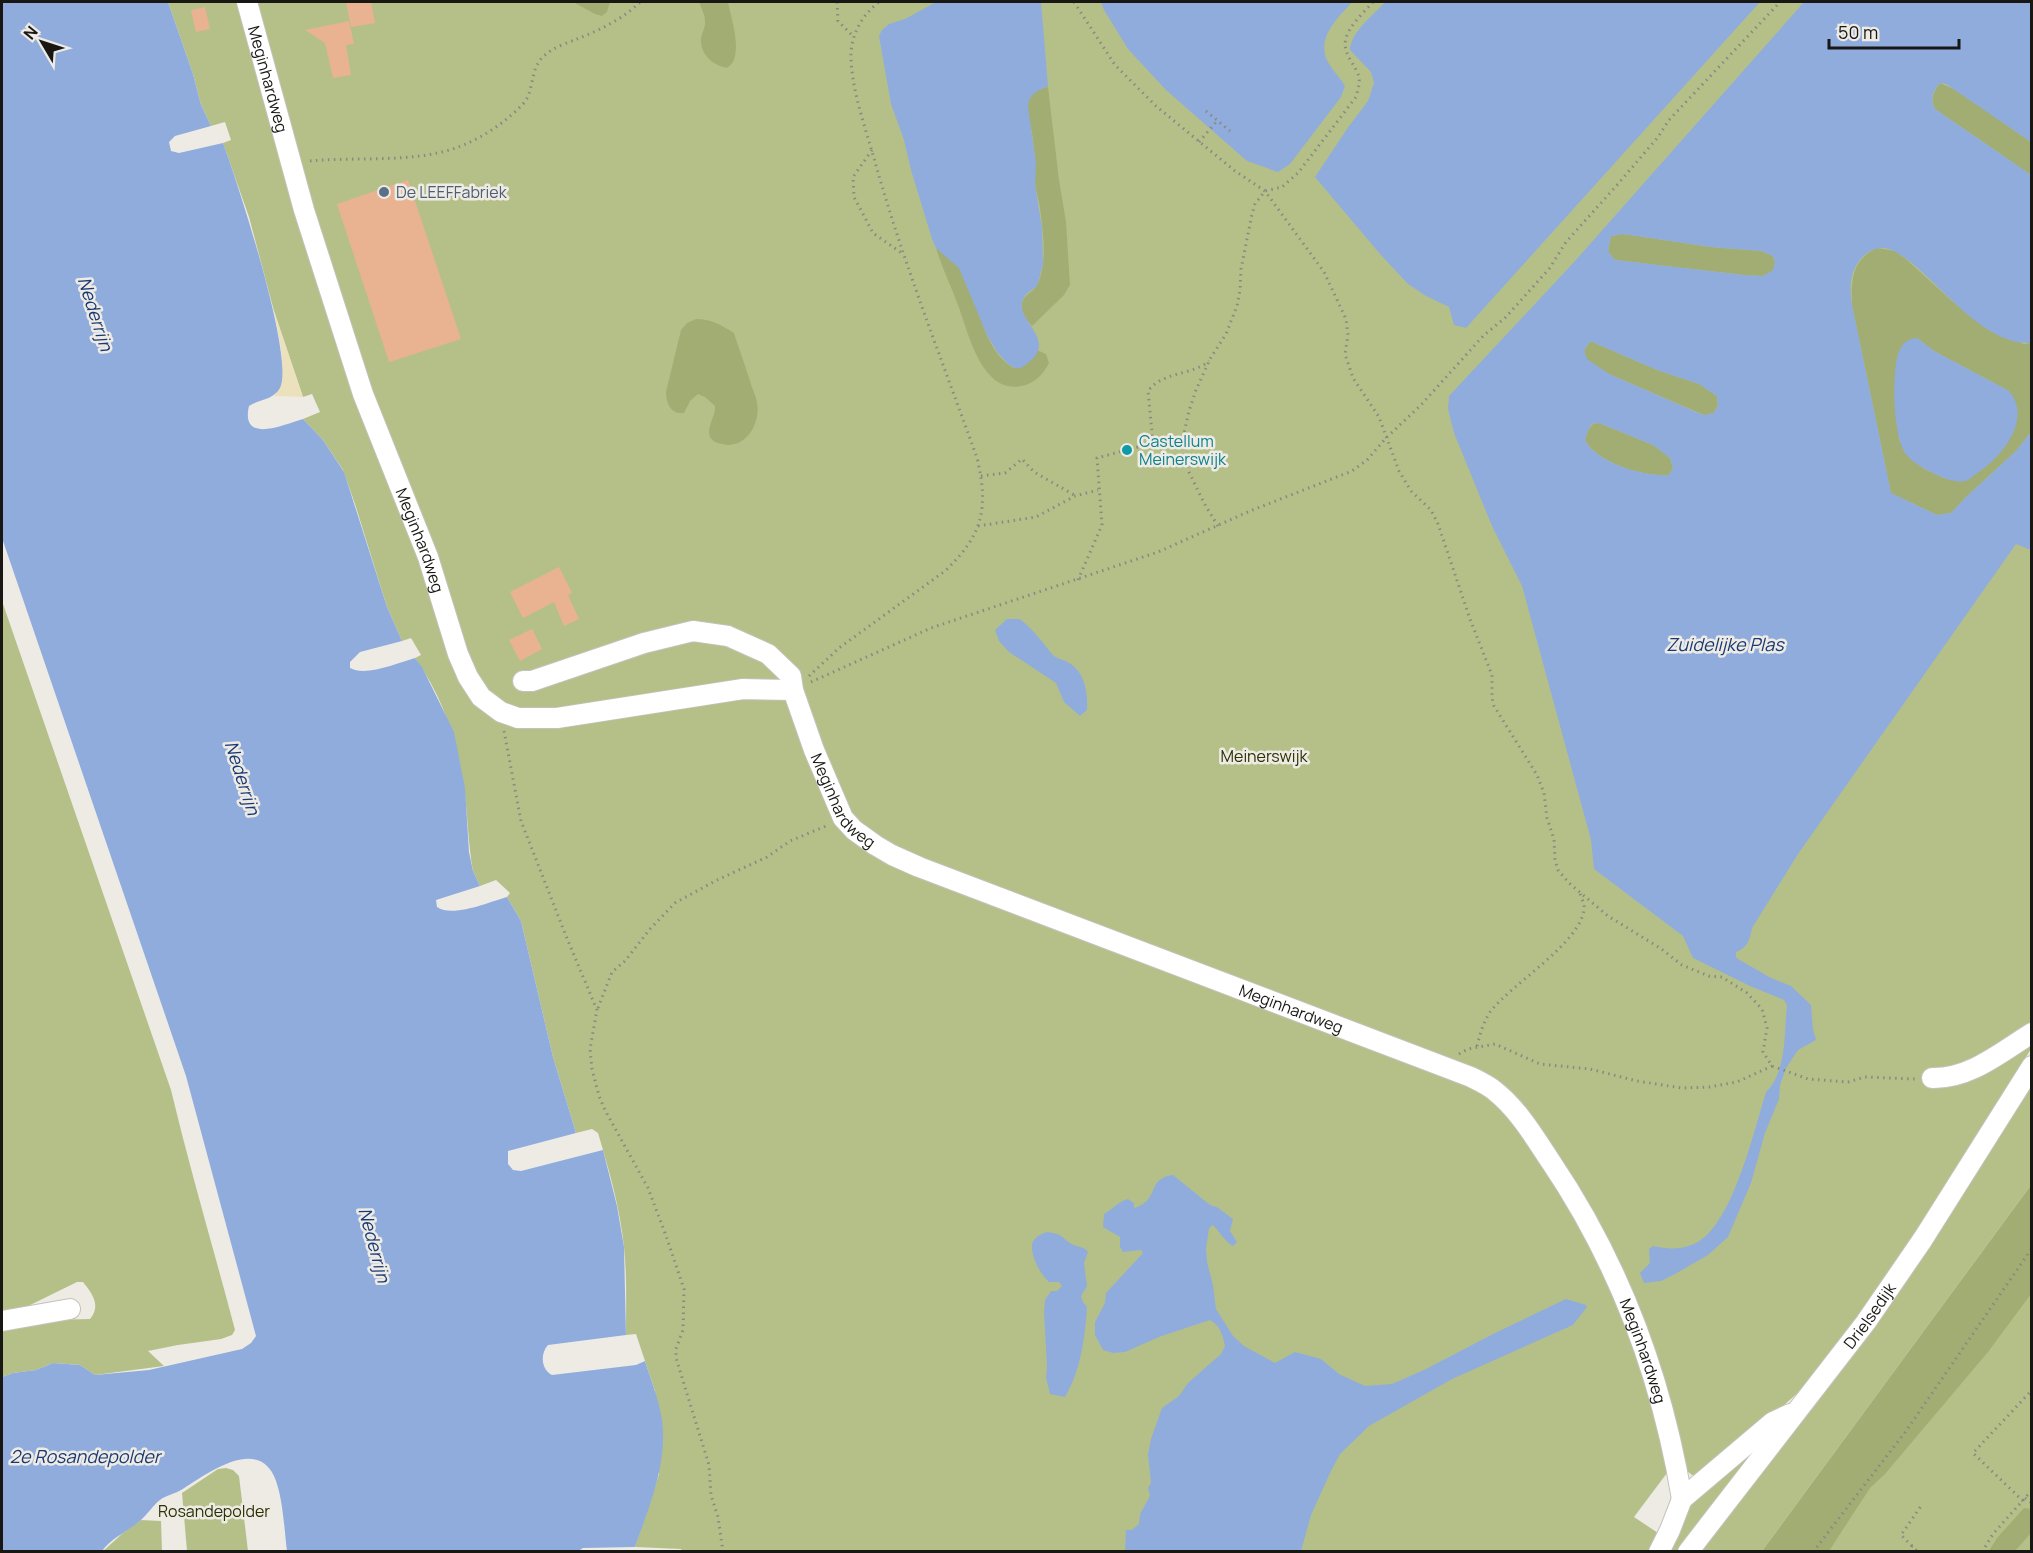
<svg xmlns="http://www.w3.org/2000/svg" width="2033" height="1553" font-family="Manrope,sans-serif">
<rect width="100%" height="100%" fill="#eeebe4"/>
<g fill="#b5c089">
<path d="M168 2H2031V1049L1947 1185 1857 1317 1808 1384 1712 1468 1698 1475H1692L1687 1471 1679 1457 1634 1517 1658 1533 1649 1551 683 1552 681 1549 635 1547 659 1474 655 1391 636 1334 626 1335C626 1306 627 1276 624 1247 620 1208 609 1170 598 1133L592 1129 576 1133 553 1057 521 921 507 897 510 893 496 880 480 886 473 871C468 844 468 816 464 788 458 743 442 695 415 658L421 655 411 638 402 641 387 607 355 504 343 470 323 440 303 419 320 412 312 394 303 397 274 311 249 217 223 143 231 140 225 122 211 126 201 105 193 74Z"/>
<path d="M2 601 171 1090C190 1170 214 1250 235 1330L232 1335 221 1339 178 1345 148 1351 164 1366 95 1375 80 1365 53 1363 36 1370 13 1373 2 1377V1324L47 1320 90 1319C101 1306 93 1294 83 1282H77L18 1311 2 1315Z"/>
<polygon points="2031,1080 2031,1185 1762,1551 1700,1552"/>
<polygon points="2031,1231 2031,1551 1789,1551"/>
<polygon points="1764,1435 1750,1459 1677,1551 1665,1552 1690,1502"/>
<polygon points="226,1468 233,1470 239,1476 248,1551 187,1551 182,1493 218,1469"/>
<polygon points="141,1520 161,1521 162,1551 102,1552 123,1533"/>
</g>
<g fill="#a2ad74" fill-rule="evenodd">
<polygon points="573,2 610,2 607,12 602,16 595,14"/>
<path d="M699 2H728C731 18 745 58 727 68 712 65 700 54 701 38 702 34 704 29 705 25 706 17 702 9 699 2Z"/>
<path d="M1940 83 1956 90 2031 142V175L1935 109C1930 98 1933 93 1940 83Z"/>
<path d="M1048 87 1059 180 1066 222 1070 285 1064 295 1032 326C1027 320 1021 314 1022 306 1022 294 1032 294 1037 285 1048 263 1043 232 1040 208 1039 199 1035 190 1035 181 1035 167 1035 154 1033 140 1032 128 1025 110 1029 99 1033 91 1040 88 1048 87Z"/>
<polygon points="1623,234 1711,247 1761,251 1773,256 1775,263 1773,271 1763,276 1744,275 1615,260 1608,251 1611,236"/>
<path d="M936 248C944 254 952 259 958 266 981 294 979 349 1014 368L1026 364 1037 350 1046 354 1049 363C1043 375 1034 384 1021 386 981 394 968 331 958 305 951 286 942 268 936 248Z"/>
<path d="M1877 248 1895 251 1906 259 1953 302 1981 324 2024 344 2031 343V369L2030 372 2032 381 2031 432 2016 451 1966 497 1951 513 1937 515 1891 493 1852 305C1851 280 1852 259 1877 248ZM1917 338 1934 351 2009 391 1965 481 1946 479 1923 468 1899 440 1895 377Z"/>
<path d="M696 319C711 319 721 325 734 333 739 349 745 365 750 381 752 388 756 396 757 403 761 424 745 450 722 444 717 443 713 442 710 437 706 427 716 416 715 406L705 397 698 394 690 401 684 413C671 415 666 403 666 392L681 330 687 323Z"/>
<polygon points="1590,341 1657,370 1699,384 1717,396 1718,405 1714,413 1704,415 1609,374 1586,359 1584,351"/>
<path d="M1599 423 1653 445 1670 458 1673 468 1669 475C1644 477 1597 463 1585 440L1588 430 1593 424Z"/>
<polygon points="2031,1185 2031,1294 1988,1352 1885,1474 1870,1488 1829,1551 1762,1551"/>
<polygon points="2024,1508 2031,1509 2031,1533 2015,1551 1989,1551 1997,1538"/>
</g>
<path fill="#ebe2bd" d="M274 311 303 397 274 396C290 372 278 338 274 311Z"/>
<g fill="#8facdd" fill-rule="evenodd">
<path d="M2 2H168L193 74 201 105 211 126 175 136 169 142 171 151 179 153 223 143C237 181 295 357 280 388 273 400 260 399 249 406 240 445 285 424 303 419L323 440 344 472 387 607 402 641 360 652 350 662V668C366 677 397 663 415 658L422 667 454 732 465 788 469 852 473 871 480 886 436 900 437 907C453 918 489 902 507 897L521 921 553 1057 576 1133 508 1151V1164L513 1170 521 1171 603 1150 617 1206 624 1247 626 1335 548 1345C540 1354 541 1369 552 1375L636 1365 645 1361C651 1380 659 1400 662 1420 668 1463 649 1507 635 1547L583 1548 577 1552 287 1551C284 1530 283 1482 268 1467 246 1443 201 1478 181 1490 175 1494 166 1495 160 1500 153 1505 148 1514 141 1520 129 1531 111 1538 102 1551H2V1377L13 1373 36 1370 53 1363 80 1365 95 1375 149 1370 242 1349 251 1343 256 1336 186 1076 2 538Z"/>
<path d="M936 2H1041L1048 86C1038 91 1029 93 1028 107L1036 163 1035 184 1042 228 1043 264 1037 286C1032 290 1026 293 1023 299 1013 322 1065 341 1021 368H1015L1008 364 997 352 987 335 959 268 936 248 932 239 911 170 904 140 891 104 879 36 882 30 889 24 905 19Z"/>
<path d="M1101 2H1352C1339 17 1318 35 1326 58 1330 68 1340 77 1345 86L1341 97 1290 164 1278 172 1247 161 1166 90 1128 49 1104 10Z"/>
<path d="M1385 2H1760L1466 328 1454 325 1449 307 1426 296 1408 284 1380 254 1315 177 1349 126 1368 101 1374 83 1371 72 1350 50C1351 31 1374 15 1385 2Z"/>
<path d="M1804 2H2031V142L1946 84 1940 83C1932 93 1930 98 1935 109L2031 175V343C1979 345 1936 275 1896 252 1874 239 1853 260 1851 282 1850 289 1851 297 1852 305L1891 493 1937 515 1951 513 1966 497 2016 451 2031 432V550L2016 544 1798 854 1752 928C1750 939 1748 948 1736 952V957L1738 959 1771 978 1791 986 1811 1005 1813 1029 1816 1040 1798 1050 1786 1068 1780 1085 1779 1099 1765 1133 1751 1183 1728 1237 1708 1255 1675 1274 1661 1281 1644 1283 1640 1273 1650 1263 1649 1249 1653 1246C1668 1249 1679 1250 1694 1244 1732 1228 1754 1130 1766 1092 1787 1072 1784 1032 1787 1005L1784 1000 1750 986 1693 958 1683 936 1594 869 1591 840 1522 586 1492 526 1454 433 1448 409 1449 396 1575 261ZM1623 234 1711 247 1761 251 1773 256 1775 263 1773 270 1763 276 1744 275 1615 260 1608 251 1611 236ZM1590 341 1657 370 1699 384 1717 396 1718 405 1714 413 1703 415 1609 374 1587 359 1584 351ZM1599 423 1653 445 1670 458 1673 468 1669 475C1645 477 1596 463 1585 440L1588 430 1592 424Z"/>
<path d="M1917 338 1934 351 2009 391C2033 418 2002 458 1977 473 1974 475 1969 480 1966 481 1956 483 1943 478 1935 474 1925 469 1911 462 1905 453 1895 437 1893 395 1895 376 1896 359 1898 339 1917 338Z"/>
<path d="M1007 619H1020C1034 630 1041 641 1052 654 1056 659 1064 659 1069 663 1085 672 1088 693 1087 710L1080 716 1064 702 1056 683 1009 652 999 641 995 630Z"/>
<path d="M1173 1175 1210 1205 1217 1207 1233 1219 1230 1231 1237 1242 1233 1246C1224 1241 1220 1232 1213 1225L1209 1228 1206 1249 1207 1262 1213 1285 1216 1309 1233 1336 1244 1346 1275 1363 1295 1352 1321 1359 1339 1374 1365 1386 1392 1384 1426 1369 1495 1333 1566 1299 1586 1305 1587 1307 1573 1325 1452 1379 1369 1426 1340 1454 1331 1471 1311 1515 1301 1551H1125L1126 1530H1132L1139 1524 1140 1514 1150 1496 1148 1488 1151 1483 1148 1454 1151 1439 1162 1408 1179 1396 1188 1383 1221 1354 1225 1346C1223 1336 1220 1325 1210 1320L1159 1337 1125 1352 1113 1353 1103 1350 1095 1335V1322L1105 1303 1106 1293 1143 1253 1141 1250 1123 1252 1120 1247V1237L1103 1227 1104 1214C1112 1210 1119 1201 1128 1199L1134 1203V1208C1160 1201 1146 1178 1173 1175Z"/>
<path d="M1047 1232C1065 1234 1061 1239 1074 1245 1081 1248 1083 1246 1088 1252L1084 1263 1087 1286 1081 1296 1083 1302 1087 1307C1085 1338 1081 1370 1065 1397L1050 1394 1046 1378 1047 1366 1044 1311 1045 1300 1051 1291H1057L1062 1286 1059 1282H1049C1041 1275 1031 1257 1032 1245 1033 1237 1041 1234 1047 1232Z"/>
</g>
<g fill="#e9b291">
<polygon points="346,2 371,2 375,23 351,27"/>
<polygon points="205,7 210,29 196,32 191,10"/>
<polygon points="349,21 354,44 346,45 351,75 333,78 325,43 305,30"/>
<polygon points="408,180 461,339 389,362 337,204"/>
<polygon points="559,567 572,593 568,595 579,619 564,626 554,602 523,618 510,592"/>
<polygon points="532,629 542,649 520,661 509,640"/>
</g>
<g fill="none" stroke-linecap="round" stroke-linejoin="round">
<g stroke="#c4c2bb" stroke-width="22">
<g id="minor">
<path id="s1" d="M247 2 304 210 363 394 428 557 458 654 468 677 481 697 501 712 518 718H557L743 689 793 690"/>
<path id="s2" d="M523 681H532L644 643 693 631 728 636 768 654 791 676 793 690 814 750 843 818 854 830 875 845 892 855 919 867 1471 1077C1479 1081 1488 1085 1495 1091 1518 1109 1535 1138 1551 1162 1619 1263 1662 1379 1682 1499"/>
<path d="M1932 1078C1970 1079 2001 1052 2032 1033"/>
<polyline points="2,1321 70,1309"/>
<polyline points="1659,1552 1670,1530 1682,1499 1773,1422 1790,1414"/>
<path id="s3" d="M1688 1552 1866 1322 1923 1239 2032 1066"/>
</g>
</g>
<g stroke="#8b8883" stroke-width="3" stroke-dasharray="1.5 4.5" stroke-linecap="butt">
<polyline points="837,2 838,21 854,37"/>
<polyline points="1074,2 1115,65 1156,106 1235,171 1265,191 1324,272 1346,319 1348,335 1345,354 1353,378 1379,417 1399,471 1411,491 1431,510 1438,524 1470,619 1492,675 1492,698 1494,706 1537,775 1544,793 1547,818 1554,839 1555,860 1558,870 1569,883 1608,916 1660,948 1682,965 1709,976 1722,977 1747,993 1762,1009 1767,1028 1763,1052 1772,1066 1808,1079 1848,1082 1865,1077 1916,1079"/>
<polyline points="1206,111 1230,131"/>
<polyline points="1199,142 1217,121"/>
<polyline points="872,150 853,177 854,197 873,233 903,254"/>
<path d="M310 161C353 157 400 162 442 152 472 145 502 126 523 104 535 91 529 68 545 55 554 47 567 43 577 39 600 30 623 19 640 2"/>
<polyline points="981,476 1005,473 1022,459 1034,472 1076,496"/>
<polyline points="978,526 1036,517 1075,496 1098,490"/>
<path d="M1218 526 1204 503 1189 472 1185 451 1184 433 1189 411 1196 390 1210 359 1226 334 1237 306 1240 290 1241 269 1252 214 1255 204 1265 191 1282 187 1298 173 1356 97C1358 89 1361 81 1358 74 1351 58 1339 49 1349 31 1355 20 1365 11 1373 2"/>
<path d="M1078 580 1102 525 1097 458 1153 443 1148 391C1163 371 1191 376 1209 361"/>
<path d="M809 676 839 648 945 571C983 535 989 508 977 458 942 360 903 262 875 162 866 129 853 95 851 60 850 36 861 16 879 2"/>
<polyline points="811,682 931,628 1158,552 1250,511 1352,471 1367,460 1386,438 1421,405 1484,335 1505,318 1549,269 1566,242 1618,184 1658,137 1669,120 1780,2"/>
<polyline points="504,731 521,821 566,936 597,1010 590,1049 592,1069 599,1096 605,1110 648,1188 665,1233 684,1289 683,1330 676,1349 676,1358 709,1465 711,1495 718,1517 723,1552"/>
<polyline points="598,1008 612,972 625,961 650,929 675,903 715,881 767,857 790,841 826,826"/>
<path d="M1477 1046C1480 1034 1483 1023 1490 1012 1511 984 1584 941 1584 907 1584 903 1581 897 1580 893"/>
<polyline points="1459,1054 1468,1049 1495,1044 1540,1064 1590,1069 1637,1081 1682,1088 1709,1087 1737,1082 1772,1066"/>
<polyline points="2025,1498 2032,1503"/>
<polyline points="2023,1501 1973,1453 2032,1390"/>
<polyline points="1912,1546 1901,1535 1921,1506"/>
<polyline points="1813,1552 1906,1431 2032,1248"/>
<polyline points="1908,1552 1912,1546 1918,1552"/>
<polyline points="1982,1552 1993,1534 2032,1490"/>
</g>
<use href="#minor" stroke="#fff" stroke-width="20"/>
</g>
<circle fill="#5c6f8a" stroke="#eeebe4" stroke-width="2" cx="384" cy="192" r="6"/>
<circle fill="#0f9aa8" stroke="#eeebe4" stroke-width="2" cx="1127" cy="450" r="6"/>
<g text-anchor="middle" stroke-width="5" stroke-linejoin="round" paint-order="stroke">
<g font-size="16" fill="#181714" stroke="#eeebe4">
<text dy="6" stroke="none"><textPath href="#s1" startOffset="80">Meginhardweg</textPath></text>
<text dy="6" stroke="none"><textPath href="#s1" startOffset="566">Meginhardweg</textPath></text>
<text dy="6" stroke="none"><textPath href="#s2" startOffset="426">Meginhardweg</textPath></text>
<text dy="6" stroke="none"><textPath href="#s2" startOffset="930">Meginhardweg</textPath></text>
<text dy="6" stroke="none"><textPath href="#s3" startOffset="298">Drielsedijk</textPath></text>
<text dy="6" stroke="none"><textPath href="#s2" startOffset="1452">Meginhardweg</textPath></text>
</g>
<g font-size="16" fill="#4e5e75" stroke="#eeebe4" text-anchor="start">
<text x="396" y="198">De LEEFFabriek</text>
</g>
<g font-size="16" fill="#0d838f" stroke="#eeebe4" text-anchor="start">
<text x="1139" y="447">Castellum<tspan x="1139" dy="18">Meinerswijk</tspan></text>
</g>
<g font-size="16" fill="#2b3103" stroke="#eeebe4">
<text x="1264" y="762">Meinerswijk</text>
<text x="214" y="1517">Rosandepolder</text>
</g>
<g font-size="18" font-style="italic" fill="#193974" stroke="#eeebe4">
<text transform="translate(95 314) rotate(72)" y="6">Nederrijn</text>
<text x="1725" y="651">Zuidelijke Plas</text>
<text transform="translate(242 778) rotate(72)" y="6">Nederrijn</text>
<text transform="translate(374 1245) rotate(75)" y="6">Nederrijn</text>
<text x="85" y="1463">2e Rosandepolder</text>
</g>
</g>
<rect width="2033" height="1553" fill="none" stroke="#181714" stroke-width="6"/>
<g transform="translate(42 42) rotate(309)" stroke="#eeebe4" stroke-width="4.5" paint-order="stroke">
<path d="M0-4.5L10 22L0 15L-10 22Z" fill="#181714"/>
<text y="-9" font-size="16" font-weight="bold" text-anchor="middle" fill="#181714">N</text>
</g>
<path d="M1829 39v9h130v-9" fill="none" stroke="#181714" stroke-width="3"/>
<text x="1838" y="39" font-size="18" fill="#181714" stroke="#eeebe4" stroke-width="4.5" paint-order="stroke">50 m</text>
</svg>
